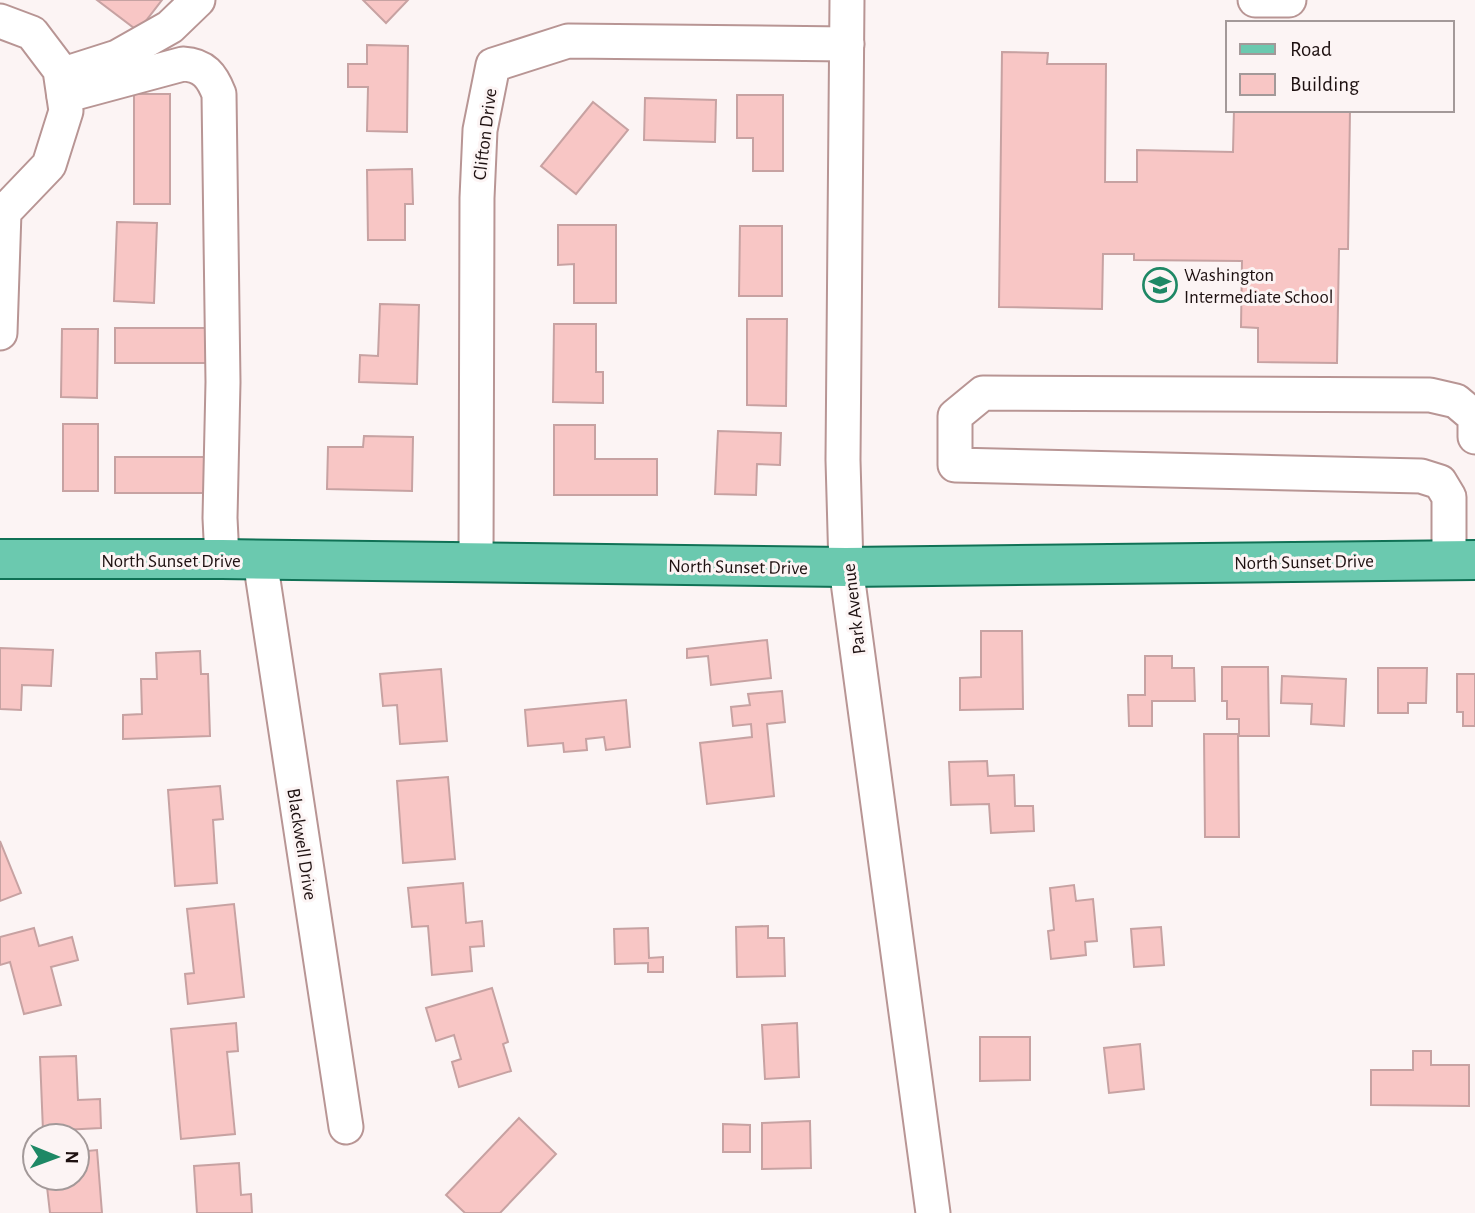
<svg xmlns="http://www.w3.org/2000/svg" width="1475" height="1213" font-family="'Alegreya Sans',sans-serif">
<rect width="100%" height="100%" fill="#fcf4f4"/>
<g fill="#f8c6c5" stroke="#c7a2a2" stroke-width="2">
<polygon points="97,0 162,0 138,31"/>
<polygon points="363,0 408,0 386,23"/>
<polygon points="367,45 408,46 407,132 367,131 368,87 348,87 348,64 367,64"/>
<polygon points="1002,52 1048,53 1047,64 1106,64 1105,182 1137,182 1137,150 1233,152 1234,110 1350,110 1348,249 1339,249 1337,363 1258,362 1258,328 1241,327 1242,261 1134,260 1134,254 1103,254 1102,309 999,307"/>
<rect x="134" y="94" width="36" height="110"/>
<polygon points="737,95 783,95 783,171 753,171 753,138 737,138"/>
<polygon points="645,98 716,100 715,142 644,140"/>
<polygon points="593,102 628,130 576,194 541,166"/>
<polygon points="412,169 413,204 405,204 405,240 368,240 367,170"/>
<polygon points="117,222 157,223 154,303 114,301"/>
<polygon points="558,225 616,225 616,303 574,303 574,264 558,265"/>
<polygon points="740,226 782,226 782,296 739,296"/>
<polygon points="380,304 419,305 417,384 359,382 360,355 378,356"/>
<polygon points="747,319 787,319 786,406 747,405"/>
<polygon points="554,324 596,324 596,372 603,372 603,403 553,402"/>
<polygon points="115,328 213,328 214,363 115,363"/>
<polygon points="62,329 98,329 97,398 61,397"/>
<rect x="63" y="424" width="35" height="67"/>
<polygon points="554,425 595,425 595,459 657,459 657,495 554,495"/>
<polygon points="718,431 781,433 780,465 757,464 756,495 715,494"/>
<polygon points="364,436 413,437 412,491 327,489 328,447 363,447"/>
<polygon points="115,457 212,457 213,493 115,493"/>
<polygon points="981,631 1022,631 1023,709 960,710 960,678 981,677"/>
<polygon points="767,640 771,678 711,685 708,656 687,658 687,649"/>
<polygon points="0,648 53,650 51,686 22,685 21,710 0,709"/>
<polygon points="200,651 201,674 208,674 210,736 123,739 123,715 142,714 141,679 157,679 156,653"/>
<polygon points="1145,656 1172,656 1172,668 1194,668 1195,701 1152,701 1152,726 1129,726 1128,695 1145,695"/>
<polygon points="1222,667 1268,667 1269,736 1239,736 1239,719 1227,719 1227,701 1222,701"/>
<polygon points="1378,668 1427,668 1426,703 1408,703 1408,713 1378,713"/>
<polygon points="441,669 447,741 400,744 397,705 383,706 380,674"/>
<polygon points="1457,674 1475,674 1475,726 1463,726 1463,712 1457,712"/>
<polygon points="1282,676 1346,679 1344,726 1311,724 1312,704 1281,703"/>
<polygon points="782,691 785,722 767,724 774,796 707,804 700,743 752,737 751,724 733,726 731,707 750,705 748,694"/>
<polygon points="626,700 630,747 606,750 604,737 586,739 587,750 564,752 563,743 528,746 525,710"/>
<polygon points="1204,734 1238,734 1239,837 1205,837"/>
<polygon points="987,761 988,776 1014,775 1015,806 1033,806 1034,831 991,833 989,804 951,805 949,762"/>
<polygon points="448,777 455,859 403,863 397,781"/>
<polygon points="220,786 223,819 213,820 217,883 175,886 168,790"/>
<polygon points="0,841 21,893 0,901"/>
<polygon points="463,883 466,923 482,921 484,946 470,947 472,971 432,975 428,926 412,927 408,888"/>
<polygon points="1074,885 1076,901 1093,899 1097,941 1085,942 1086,955 1051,959 1048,931 1054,930 1050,888"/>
<polygon points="234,904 244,997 188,1004 185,974 194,973 187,909"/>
<polygon points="768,926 768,938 784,938 785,976 737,977 736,927"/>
<polygon points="1161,927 1164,965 1134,967 1131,929"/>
<polygon points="34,928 39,946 72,937 78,960 51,967 61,1005 24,1014 10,962 0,965 0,937"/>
<polygon points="648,928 649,958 663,957 663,972 648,972 648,963 615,964 614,929"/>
<polygon points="492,988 508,1042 503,1044 511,1071 459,1087 452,1062 461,1059 454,1035 436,1041 426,1008"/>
<polygon points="236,1023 238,1051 227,1052 235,1134 181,1139 171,1029"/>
<polygon points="797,1023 799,1077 765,1079 762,1025"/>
<polygon points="980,1037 1030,1037 1030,1080 980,1081"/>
<polygon points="1140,1044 1144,1089 1109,1093 1104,1048"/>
<polygon points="1413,1051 1431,1051 1431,1065 1469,1065 1469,1106 1371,1105 1371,1070 1413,1070"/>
<polygon points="76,1056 78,1100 100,1099 101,1128 43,1131 40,1057"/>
<polygon points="519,1118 556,1154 500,1213 465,1213 446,1195"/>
<polygon points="810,1121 811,1168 762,1169 762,1123"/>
<polygon points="723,1124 750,1125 750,1152 723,1152"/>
<polygon points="97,1150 102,1213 50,1213 46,1178 77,1178 77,1152"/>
<polygon points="239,1163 241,1195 251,1194 252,1213 197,1213 194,1166"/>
</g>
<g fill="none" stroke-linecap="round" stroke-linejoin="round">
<g stroke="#b89594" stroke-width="37">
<g id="minor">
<polyline points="847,0 843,460 846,567 933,1213"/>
<polyline points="1255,0 1289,0"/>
<polyline points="0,21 32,33 60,70 66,111 49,165 4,212 0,333"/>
<polyline points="70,72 117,57 170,27 198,0"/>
<path d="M64 96 183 64C204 65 212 76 219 94L223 382 220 518 222 559"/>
<polyline points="1449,559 1449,497 1440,482 1421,476 955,465 955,416 983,393 1430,395 1456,401 1475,417 1475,437"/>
<polyline points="260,560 346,1127"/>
<polyline points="476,562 477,198 480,130 493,65 568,41 847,44"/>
</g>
</g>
<g stroke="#107155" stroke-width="42">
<polyline id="major" points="0,559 222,559 846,567 1475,560"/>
</g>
<use href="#minor" stroke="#fff" stroke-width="33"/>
<use href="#major" stroke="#6bc9af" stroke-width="38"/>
</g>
<defs>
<g id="school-ring" transform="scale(1.75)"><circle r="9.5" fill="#fcf4f4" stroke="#1e8865" stroke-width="1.5"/><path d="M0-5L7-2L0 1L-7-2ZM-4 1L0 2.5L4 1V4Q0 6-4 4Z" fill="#1e8865"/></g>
</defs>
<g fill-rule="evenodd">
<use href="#school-ring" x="1160" y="285"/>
</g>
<g text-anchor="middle" stroke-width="6" stroke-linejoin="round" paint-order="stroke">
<g font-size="19" fill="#1e1111" stroke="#fcf4f4">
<text transform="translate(484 134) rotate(-83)" y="7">Clifton Drive</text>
<text x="171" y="567">North Sunset Drive</text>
<text transform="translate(1304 561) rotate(-1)" y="7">North Sunset Drive</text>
<text transform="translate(738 566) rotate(1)" y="7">North Sunset Drive</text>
<text transform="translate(853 609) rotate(-97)" y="7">Park Avenue</text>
<text transform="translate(303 844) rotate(81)" y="7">Blackwell Drive</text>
</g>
<g font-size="19" fill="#1e1111" stroke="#fcf4f4" text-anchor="start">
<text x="1184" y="281">Washington<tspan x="1184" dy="22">Intermediate School</tspan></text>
</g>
</g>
<rect x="1226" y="21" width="228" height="91" fill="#fcf4f4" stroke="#a39999" stroke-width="2"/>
<rect x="1240" y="44" width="35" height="10" fill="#6bc9af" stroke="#a39999" stroke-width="2"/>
<text x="1290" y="56" font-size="21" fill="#1e1111">Road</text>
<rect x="1240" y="74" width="35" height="21" fill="#f8c6c5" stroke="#a39999" stroke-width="2"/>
<text x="1290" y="91" font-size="21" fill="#1e1111">Building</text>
<g transform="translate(56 1157) rotate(91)"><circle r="33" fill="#fcf4f4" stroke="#a39999" stroke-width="2"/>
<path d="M0-5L12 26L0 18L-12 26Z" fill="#1e8865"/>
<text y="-10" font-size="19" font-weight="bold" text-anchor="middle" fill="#1e1111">N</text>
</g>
</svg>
